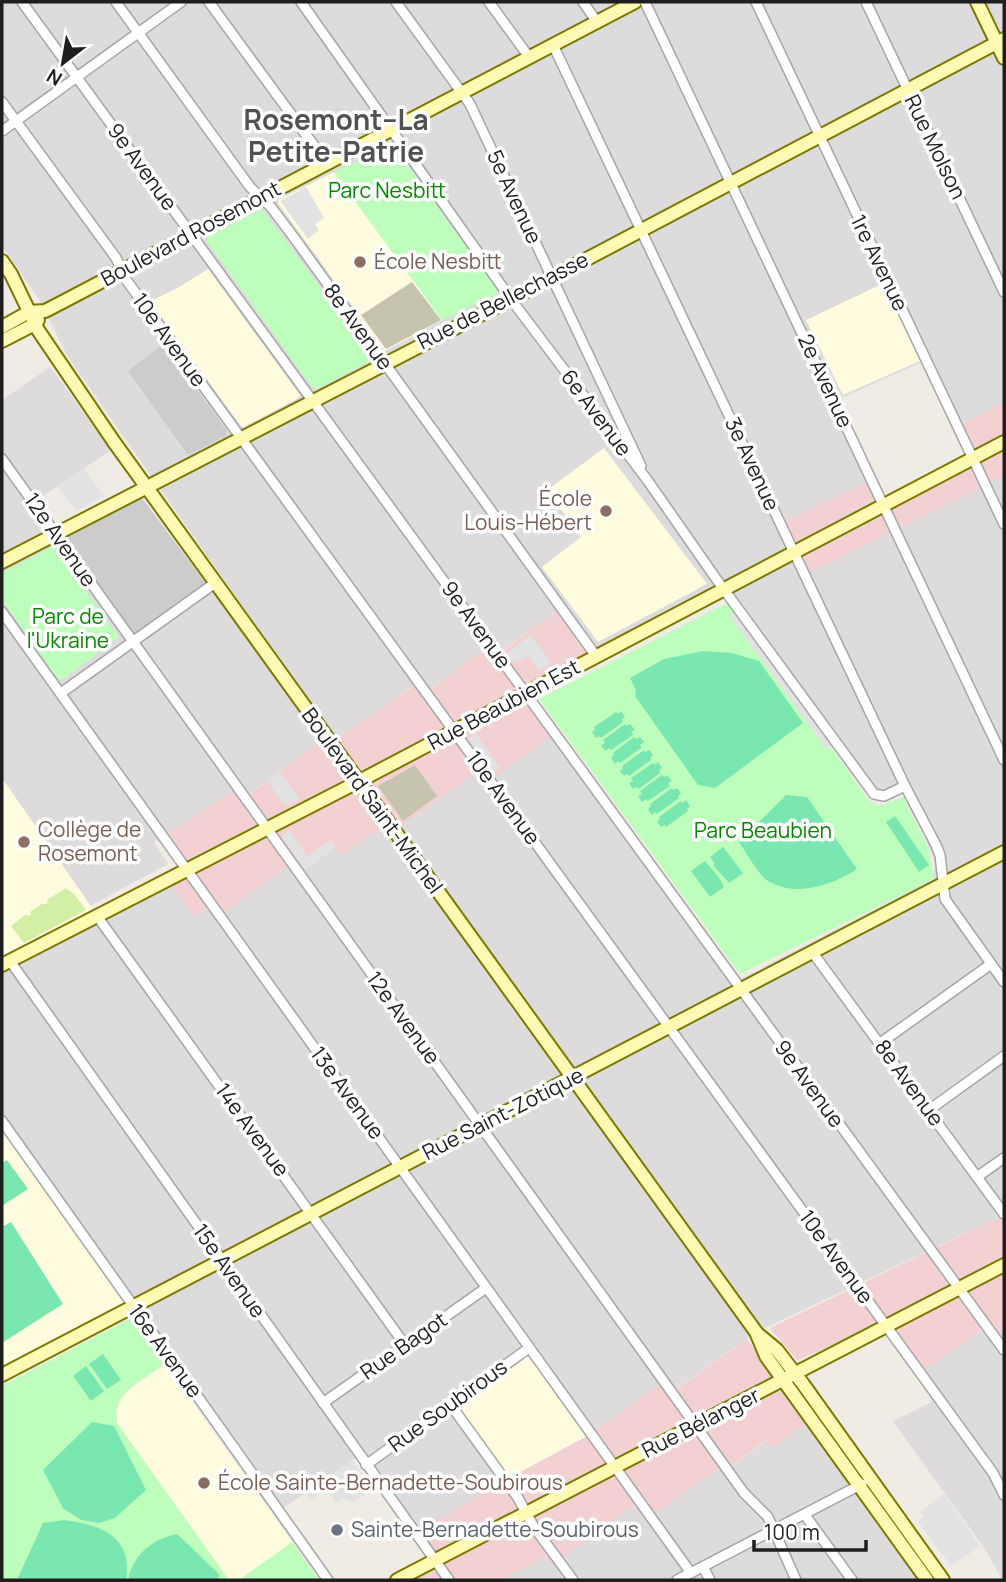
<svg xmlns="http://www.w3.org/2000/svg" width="1006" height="1582" font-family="Manrope,sans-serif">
<rect width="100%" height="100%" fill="#f0ebe4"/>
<g fill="#dddbdb">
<polygon points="2,2 1004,2 1004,402 957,426 926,360 835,401 871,480 807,573 1004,476 1004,1215 756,1332 672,1392 664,1382 591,1434 415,1534 359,1455 279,1511 133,1306 2,1374 2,965 168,880 212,904 220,915 292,863 300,874 336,847 342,854 388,822 482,768 555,733 741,979 933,879 935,862 905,786 878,796 724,589 596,655 561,608 497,654 490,645 426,692 418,682 336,740 68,357 39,299 2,246"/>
<polygon points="50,367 111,450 33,503 133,639 207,585 323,738 246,796 154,842 168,864 90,906 2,778 2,400"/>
<polygon points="987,1326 993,1335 1004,1327 1004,1580 1002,1580 987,1552 893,1421 932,1402 921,1373"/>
<polygon points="805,1424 917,1580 503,1580 546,1557 552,1565 634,1505 645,1520 719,1468 734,1465 767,1440 773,1448"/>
</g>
<g fill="#f3d1d3">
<polygon points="1004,402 1004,476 807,574 781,523 871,480 883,505 972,459 957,426"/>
<polygon points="561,608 596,656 527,693 555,733 491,780 482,768 394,831 387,823 342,855 336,847 300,874 292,863 220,915 211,904 194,917 168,880 187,870 164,836 239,787 247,796 323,738 336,740 419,682 427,692 490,645 498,654"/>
<polygon points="1004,1215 1004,1327 993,1336 986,1326 921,1373 886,1325 797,1360 770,1328"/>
<polygon points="747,1339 805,1424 772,1449 766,1440 733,1465 719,1468 645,1520 634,1505 552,1566 545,1557 503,1580 397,1580 435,1560 415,1534 505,1480 591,1434 664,1381 673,1392"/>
</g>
<g fill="#fffbde">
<polygon points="334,172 442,320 385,351 278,203 278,200"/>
<polygon points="208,269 300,395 298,398 244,427 241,426 150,301 176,289"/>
<polygon points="884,283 922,360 843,395 806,320"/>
<polygon points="604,448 707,584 598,642 542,567 581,537 547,490"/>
<polygon points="2,778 95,912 2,965"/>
<polygon points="2,1121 133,1306 2,1375"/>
<polygon points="529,1348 591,1434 505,1480 450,1404"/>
<polygon points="165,1364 292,1542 239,1580 229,1580 117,1423 116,1407 122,1395"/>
</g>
<g fill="#ccc">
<polygon points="163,344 227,431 226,436 188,455 128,371"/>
<polygon points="142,498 207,585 133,640 63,539"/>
</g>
<g fill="#c6c3ae">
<polygon points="412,282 441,320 386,349 361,315"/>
<polygon points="415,765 437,796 403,821 378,786"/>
</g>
<polygon fill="#d2efa5" points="66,888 74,894 86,910 24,943 11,926 25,915 30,916 31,911 42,904 47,904 48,899"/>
<g fill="#befebc">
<polygon points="394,146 497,290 497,294 442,320 334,172"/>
<polygon points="262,209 372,357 370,361 317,389 312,387 207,242 208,237"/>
<polygon points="53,546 119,637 62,680 58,679 2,600 2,573"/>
<polygon points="727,603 735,614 731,617 828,749 831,747 868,800 879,806 903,797 928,847 934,879 740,974 539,699"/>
<path d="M128 1320 134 1321 165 1364C144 1379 111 1392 117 1423L229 1580H2V1386Z"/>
<polygon points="292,1542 319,1580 239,1580 242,1578"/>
</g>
<g fill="#7ae7b1">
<polygon points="703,651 732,653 759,661 803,723 715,788 698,785 635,696 636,690 630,678 664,659"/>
<polygon points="621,711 625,717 622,719 623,722 601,738 600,736 596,738 592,732 595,730 594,727 616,712 618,714"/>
<polygon points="625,724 627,726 630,724 635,730 631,732 633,735 611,750 609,748 605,751 601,745 605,743 603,740"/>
<polygon points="634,737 636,739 640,737 644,742 640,745 642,747 620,763 618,761 615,764 611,758 614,755 613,753"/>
<polygon points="644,750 645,752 649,750 653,755 650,758 651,760 629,776 627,774 624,776 620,771 623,768 622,766"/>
<polygon points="658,762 662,768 659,770 660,773 639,789 637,787 633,789 629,783 633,781 631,778 653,763 655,765"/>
<polygon points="662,775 664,777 667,775 672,781 668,783 670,786 648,801 646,799 642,802 638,796 642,794 640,791"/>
<polygon points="672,788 673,790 677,788 681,793 678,796 679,798 657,814 655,812 652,815 648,809 651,806 650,804"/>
<path d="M786 795 807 797 857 869C833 885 796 898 768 881 759 876 746 852 739 842Z"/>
<polygon points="686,800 690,806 687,809 688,811 666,827 665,825 661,827 657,822 660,819 659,817 681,801 683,803"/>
<polygon points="895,816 929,865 919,872 886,822"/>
<polygon points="723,847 743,873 729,883 713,865 715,864 710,857"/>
<polygon points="705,861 720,879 724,887 710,897 691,871"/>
<polygon points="7,1160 28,1189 2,1206 2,1163"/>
<polygon points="11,1222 63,1304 2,1343 2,1227"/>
<polygon points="103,1354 121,1380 107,1389 89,1364"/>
<polygon points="86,1366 104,1391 91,1401 73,1376"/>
<polygon points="92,1422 114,1426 146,1490 115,1518 99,1523 81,1520 63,1508 43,1470"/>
<path d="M64 1520C101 1525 133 1536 126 1580H17L43 1523Z"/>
<path d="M177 1534 219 1574 218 1580H128C133 1555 152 1539 177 1534Z"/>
</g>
<g fill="#e2e2e2">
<polygon points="306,187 324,218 315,224 319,230 308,239 280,201"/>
<polygon points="84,469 104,496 76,511 58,487"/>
<polygon points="739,610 837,743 827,750 730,617"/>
<polygon points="531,635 551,663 539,671 528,656 515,663 507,653"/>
<polygon points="476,734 500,768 493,773 468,739"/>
<polygon points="280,772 300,799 285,806 267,781"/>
<polygon points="289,830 307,856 331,840 336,847 305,870 282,837 283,833"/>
<polygon points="352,1459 373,1489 353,1502 342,1499 336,1503 326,1489 310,1500 305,1493"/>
<polygon points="944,1494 980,1546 951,1566 918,1522 924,1517 920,1512"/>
</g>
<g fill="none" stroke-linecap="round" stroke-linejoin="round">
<g stroke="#a5a5a5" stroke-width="12">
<g id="street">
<polyline points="22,2 1004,1350"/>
<polyline points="116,2 250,187 271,207 295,239 596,656"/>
<polyline points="209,2 326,162"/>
<polyline points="301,2 513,302 648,481 717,580 874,794 884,796 905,786"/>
<polyline points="396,2 470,104 641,466"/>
<polyline points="489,2 529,57"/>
<polyline points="583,2 597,22"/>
<polyline points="645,2 1004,760"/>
<polyline points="756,2 1004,524"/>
<polyline points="866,2 1004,292"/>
<polyline points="553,45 905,786 936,845 940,855 945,899 1004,982"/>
<polyline points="2,102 116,258 127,281 993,1473 1004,1495"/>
<polyline points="2,131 181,2"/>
<polyline points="2,459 744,1493 768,1517 796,1580"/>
<polyline points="2,612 691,1573"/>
<polyline points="61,693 215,583"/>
<polyline points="97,916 405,1345"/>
<polyline points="813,953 1004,1214"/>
<polyline points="10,961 449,1580"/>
<polyline points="879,1044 991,964"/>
<polyline points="929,1110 1004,1056"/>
<polyline points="2,1121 328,1580"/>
<polyline points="977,1177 1004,1158"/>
<polyline points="323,1403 486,1288"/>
<polyline points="450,1404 518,1498 534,1527 573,1580"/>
<polyline points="366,1465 529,1348"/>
<polyline points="805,1515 852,1580"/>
<polyline points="703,1567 710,1580"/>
<polyline points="677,1580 862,1484"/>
</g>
</g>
<g stroke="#7b7a00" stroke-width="16">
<g id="secondary">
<polyline points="977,2 1004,58"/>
<polyline points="2,261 11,274 38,330 114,442 756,1332 766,1356 776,1370 927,1580"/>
<polyline points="2,327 29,312 45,311 51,308 635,2"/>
<polyline points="2,341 35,324 38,320"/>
<polyline points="2,562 511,299 1004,39"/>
<polyline points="2,965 348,787 1004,442"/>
<polyline points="759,1335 777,1350 803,1384 943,1580"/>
<polyline points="2,1375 1004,852"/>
<polyline points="397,1580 1004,1265"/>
</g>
</g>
<use href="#street" stroke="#fff" stroke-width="9"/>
<use href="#secondary" stroke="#fffab3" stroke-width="12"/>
</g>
<g fill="#8d6e63" stroke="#fff" stroke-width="2.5">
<circle cx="360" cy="262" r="7"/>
<circle cx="606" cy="511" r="7"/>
<circle cx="24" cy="842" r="7"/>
<circle cx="204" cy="1483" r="7"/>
</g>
<circle fill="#6b7280" stroke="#fff" stroke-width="2.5" cx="337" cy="1530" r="7"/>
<g text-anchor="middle" stroke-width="7" stroke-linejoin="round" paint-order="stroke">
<g font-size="21" fill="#1e1e1e" stroke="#fff">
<text transform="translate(935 147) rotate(64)" y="7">Rue Molson</text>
<text transform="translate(142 167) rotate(54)" y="7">9e Avenue</text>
<text transform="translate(514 197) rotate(65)" y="7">5e Avenue</text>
<text transform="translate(191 234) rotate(-28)" y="7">Boulevard Rosemont</text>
<text transform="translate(879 263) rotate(64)" y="7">1re Avenue</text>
<text transform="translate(503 301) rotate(-27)" y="7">Rue de Bellechasse</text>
<text transform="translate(358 327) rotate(54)" y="7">8e Avenue</text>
<text transform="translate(169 340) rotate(54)" y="7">10e Avenue</text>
<text transform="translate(825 381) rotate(65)" y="7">2e Avenue</text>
<text transform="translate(596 413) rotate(53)" y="7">6e Avenue</text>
<text transform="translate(752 464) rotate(65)" y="7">3e Avenue</text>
<text transform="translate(60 540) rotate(55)" y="7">12e Avenue</text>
<text transform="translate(476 625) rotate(54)" y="7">9e Avenue</text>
<text transform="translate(504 705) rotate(-28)" y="7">Rue Beaubien Est</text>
<text transform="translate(503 798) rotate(54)" y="7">10e Avenue</text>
<text transform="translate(372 801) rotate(54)" y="7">Boulevard Saint-Michel</text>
<text transform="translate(403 1018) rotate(54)" y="7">12e Avenue</text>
<text transform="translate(909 1083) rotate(54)" y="7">8e Avenue</text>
<text transform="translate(809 1084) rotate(54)" y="7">9e Avenue</text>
<text transform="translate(347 1093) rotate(54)" y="7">13e Avenue</text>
<text transform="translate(503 1114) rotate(-27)" y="7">Rue Saint-Zotique</text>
<text transform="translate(252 1130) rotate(54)" y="7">14e Avenue</text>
<text transform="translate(836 1257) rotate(54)" y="7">10e Avenue</text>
<text transform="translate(229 1271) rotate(55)" y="7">15e Avenue</text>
<text transform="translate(404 1346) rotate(-35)" y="7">Rue Bagot</text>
<text transform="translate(165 1351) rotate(54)" y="7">16e Avenue</text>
<text transform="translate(448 1406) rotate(-36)" y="7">Rue Soubirous</text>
<text transform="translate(701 1423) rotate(-27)" y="7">Rue Bélanger</text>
</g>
<g font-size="21" fill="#058801" stroke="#fff">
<text x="387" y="198">Parc Nesbitt</text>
<text x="68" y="624">Parc de<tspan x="68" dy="24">l'Ukraine</tspan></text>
<text x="763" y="838">Parc Beaubien</text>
</g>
<g font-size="21" fill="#785e54" stroke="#fff" text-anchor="start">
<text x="374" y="269">École Nesbitt</text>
<text x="592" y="506" text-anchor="end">École<tspan x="592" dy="24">Louis-Hébert</tspan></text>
<text x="38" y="837">Collège de<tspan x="38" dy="24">Rosemont</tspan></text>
<text x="218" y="1490">École Sainte-Bernadette-Soubirous</text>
</g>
<g font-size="21" fill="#5b616d" stroke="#fff" text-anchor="start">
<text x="351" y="1537">Sainte-Bernadette-Soubirous</text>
</g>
<g font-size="28" font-weight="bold" fill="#515151" stroke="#fff">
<text x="336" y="130">Rosemont–La<tspan x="336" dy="32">Petite-Patrie</tspan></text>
</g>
</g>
<rect width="1006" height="1582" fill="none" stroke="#1e1e1e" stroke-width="7"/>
<g transform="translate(63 63) rotate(211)" stroke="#ffffff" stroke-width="5" paint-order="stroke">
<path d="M0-5L12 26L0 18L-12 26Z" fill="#1e1e1e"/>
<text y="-10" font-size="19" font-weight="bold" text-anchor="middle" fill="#1e1e1e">N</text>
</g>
<path d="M754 1540v10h112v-10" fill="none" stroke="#1e1e1e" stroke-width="3.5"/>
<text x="764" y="1540" font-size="21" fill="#1e1e1e" stroke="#ffffff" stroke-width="5" paint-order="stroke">100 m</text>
</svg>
